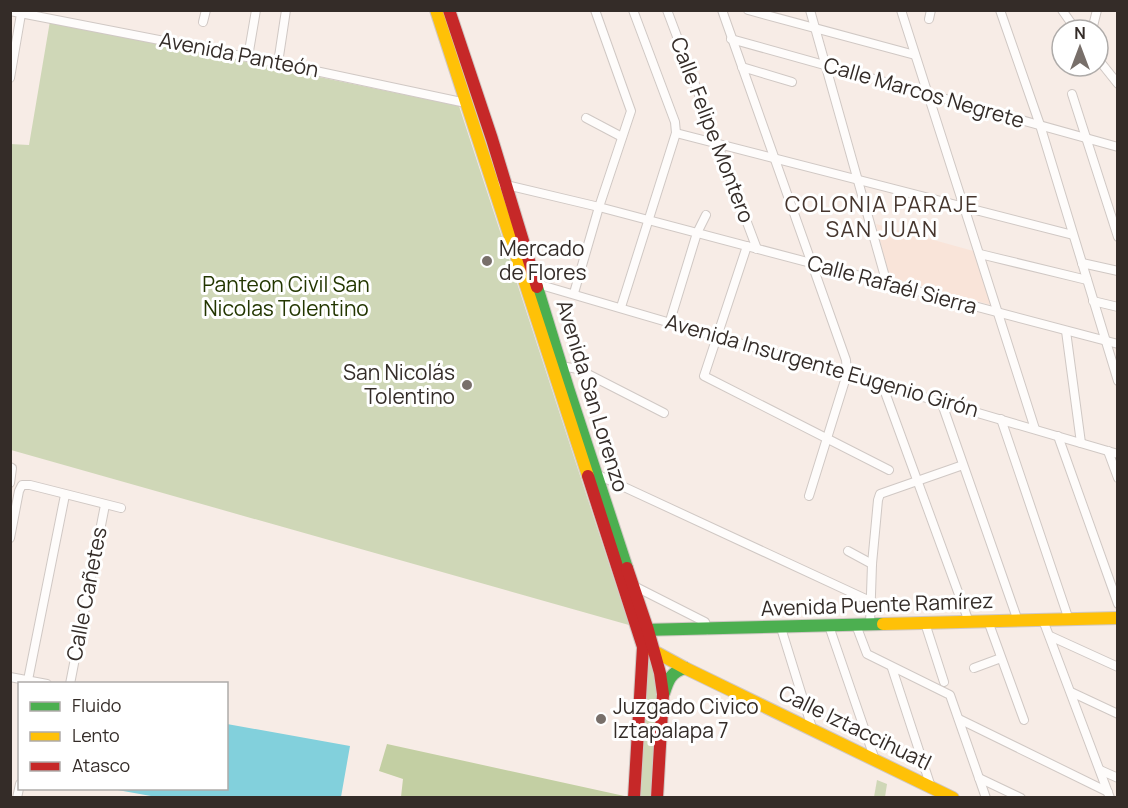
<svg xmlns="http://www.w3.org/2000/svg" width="1128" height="808" font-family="Manrope,sans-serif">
<rect width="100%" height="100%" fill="#f7ece6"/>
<polygon fill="#f9e4d9" points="876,224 977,252 995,306 889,277"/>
<g fill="#cfd7b7">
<polygon points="50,21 459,106 629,625 11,450 10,144 29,145"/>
<polygon points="650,661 657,664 661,676 655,797 638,798 645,665"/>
<polygon points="877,780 887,784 885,797 874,797"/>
</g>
<polygon fill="#c3cfa3" points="387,744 629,797 401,797 403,779 379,771"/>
<polygon fill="#82d0dc" points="227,724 350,746 341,797 162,798 112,789 226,788"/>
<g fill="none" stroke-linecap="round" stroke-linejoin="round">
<g stroke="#d0c8c4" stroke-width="10">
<g id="street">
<polyline points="667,10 757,249"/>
<polyline points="722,10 846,360 847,374 809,496"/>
<polyline points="748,10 915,55"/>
<polyline points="810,10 887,284"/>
<polyline points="901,10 1035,429"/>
<polyline points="1000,10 1040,125 1118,381"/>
<polyline points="1062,10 1076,30"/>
<polyline points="10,11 278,63 466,103"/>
<polyline points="929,19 931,10"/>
<polyline points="203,22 206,10"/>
<polyline points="1092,30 1097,10"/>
<polyline points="731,39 1118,147"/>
<polyline points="248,57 256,10"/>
<polyline points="1098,59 1118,84"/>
<polyline points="278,63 286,10"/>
<polyline points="742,67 792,82"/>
<polyline points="10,78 21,14"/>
<polyline points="1072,94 1118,237"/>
<polyline points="586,118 622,137"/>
<polyline points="676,133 1073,235"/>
<polyline points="502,184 599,207 1118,344"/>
<polyline points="747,246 704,376 889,470"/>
<polyline points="980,254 1087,280"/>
<polyline points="1082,263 1118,271"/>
<polyline points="534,283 1118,454"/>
<polyline points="574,293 599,207 631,111 595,10"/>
<polyline points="1093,301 1118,307"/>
<polyline points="621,307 676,133 675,122 633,10"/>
<polyline points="670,321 697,233 706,215"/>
<polyline points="1066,331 1081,443"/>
<polyline points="561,366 578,369 664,413"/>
<polyline points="882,384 969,622"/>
<polyline points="941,401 1018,621"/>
<polyline points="1001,419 1069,620"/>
<polyline points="1058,436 1118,604"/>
<polyline points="1108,451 1118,478"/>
<polyline points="10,467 12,468 10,483"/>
<polyline points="594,475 596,474 870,601"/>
<polyline points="10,538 19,491 22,485 30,485 121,508"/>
<polyline points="848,551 872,564"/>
<polyline points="632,585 705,622 708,630"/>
<polyline points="1043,620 1110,798"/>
<polyline points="988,621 1024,720"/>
<polyline points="925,623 944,682"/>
<polyline points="870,624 872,564 878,500 880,494 963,465"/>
<polyline points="856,625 867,654 950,695 986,798"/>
<polyline points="829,626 875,760"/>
<polyline points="781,628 812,728"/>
<polyline points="1050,636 1118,667"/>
<polyline points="892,668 931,787"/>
<polyline points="974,668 1001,658"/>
<polyline points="10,677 47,684"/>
<polyline points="28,680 65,495"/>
<polyline points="70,684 105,505"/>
<polyline points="1071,692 1118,714"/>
<polyline points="959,719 1108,792"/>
<polyline points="1100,770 1118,778"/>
<polyline points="979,778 1021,798"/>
<polyline points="17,798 20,784"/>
</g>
</g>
<g stroke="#d0c8c4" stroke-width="14">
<g id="fast">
<polyline points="537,287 568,388 627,568"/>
<polyline points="642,630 883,624"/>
<path d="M664 693C668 680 671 672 685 668"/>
</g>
</g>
<g stroke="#d0c8c4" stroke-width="14">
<g id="slow">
<polyline points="436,10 588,476"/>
<polyline points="883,624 1118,618"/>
<polyline points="650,649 685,668 953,798"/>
</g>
</g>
<g stroke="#d0c8c4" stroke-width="14">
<g id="jam">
<polyline points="449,10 492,139 537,287"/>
<polyline points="588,476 643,647 634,798"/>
<polyline points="627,568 648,630 660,673 663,694 657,798"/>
</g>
</g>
<use href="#street" stroke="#fefcfb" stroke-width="8"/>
<use href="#fast" stroke="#4caf50" stroke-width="12"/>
<use href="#slow" stroke="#ffc107" stroke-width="12"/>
<use href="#jam" stroke="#c62828" stroke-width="12"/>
</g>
<g fill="#786f6a" stroke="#fff" stroke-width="2">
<circle cx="487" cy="261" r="6"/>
<circle cx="467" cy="385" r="6"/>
<circle cx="601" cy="719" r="6"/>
</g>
<g text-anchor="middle" stroke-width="6" stroke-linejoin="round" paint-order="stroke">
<g font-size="21" fill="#342c28" stroke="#fff">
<text transform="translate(239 55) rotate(11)" y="7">Avenida Panteón</text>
<text transform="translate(924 93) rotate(16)" y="7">Calle Marcos Negrete</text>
<text transform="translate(712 130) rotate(69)" y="7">Calle Felipe Montero</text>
<text transform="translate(892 285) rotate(15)" y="7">Calle Rafaél Sierra</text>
<text transform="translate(822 366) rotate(16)" y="7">Avenida Insurgente Eugenio Girón</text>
<text transform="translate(592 396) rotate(73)" y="7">Avenida San Lorenzo</text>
<text transform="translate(87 594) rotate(-79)" y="7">Calle Cañetes</text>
<text transform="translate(877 605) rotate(-2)" y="7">Avenida Puente Ramírez</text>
<text transform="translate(855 728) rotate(26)" y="7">Calle Iztaccihuatl</text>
</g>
<g font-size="21" fill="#342c28" stroke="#fff" text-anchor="start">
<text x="499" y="256">Mercado<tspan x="499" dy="24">de Flores</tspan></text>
<text x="455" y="380" text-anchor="end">San Nicolás<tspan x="455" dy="24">Tolentino</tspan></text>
<text x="613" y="714">Juzgado Civico<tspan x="613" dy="24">Iztapalapa 7</tspan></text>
</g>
<g font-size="21" fill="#233600" stroke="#fff">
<text x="286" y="292">Panteon Civil San<tspan x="286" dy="24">Nicolas Tolentino</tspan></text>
</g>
<g font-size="22" letter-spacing="1.5" fill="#46362e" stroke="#fff">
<text x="882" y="212">COLONIA PARAJE<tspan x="882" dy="25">SAN JUAN</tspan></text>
</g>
</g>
<rect width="1128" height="808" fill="none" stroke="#342c28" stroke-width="24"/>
<rect x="18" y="682" width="210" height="108" fill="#ffffff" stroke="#aeaba9" stroke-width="1.5"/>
<rect x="30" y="702" width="30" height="9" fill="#4caf50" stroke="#aeaba9" stroke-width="1.5"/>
<text x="72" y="712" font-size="18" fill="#342c28">Fluido</text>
<rect x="30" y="732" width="30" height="9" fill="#ffc107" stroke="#aeaba9" stroke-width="1.5"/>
<text x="72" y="742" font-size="18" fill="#342c28">Lento</text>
<rect x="30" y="762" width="30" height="9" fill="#c62828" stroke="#aeaba9" stroke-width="1.5"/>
<text x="72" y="772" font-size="18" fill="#342c28">Atasco</text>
<g transform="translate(1080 48)"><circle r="28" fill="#ffffff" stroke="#aeaba9" stroke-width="1.5"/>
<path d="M0-4.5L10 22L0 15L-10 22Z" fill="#786f6a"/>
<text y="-9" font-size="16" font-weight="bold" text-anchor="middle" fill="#342c28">N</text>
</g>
</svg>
